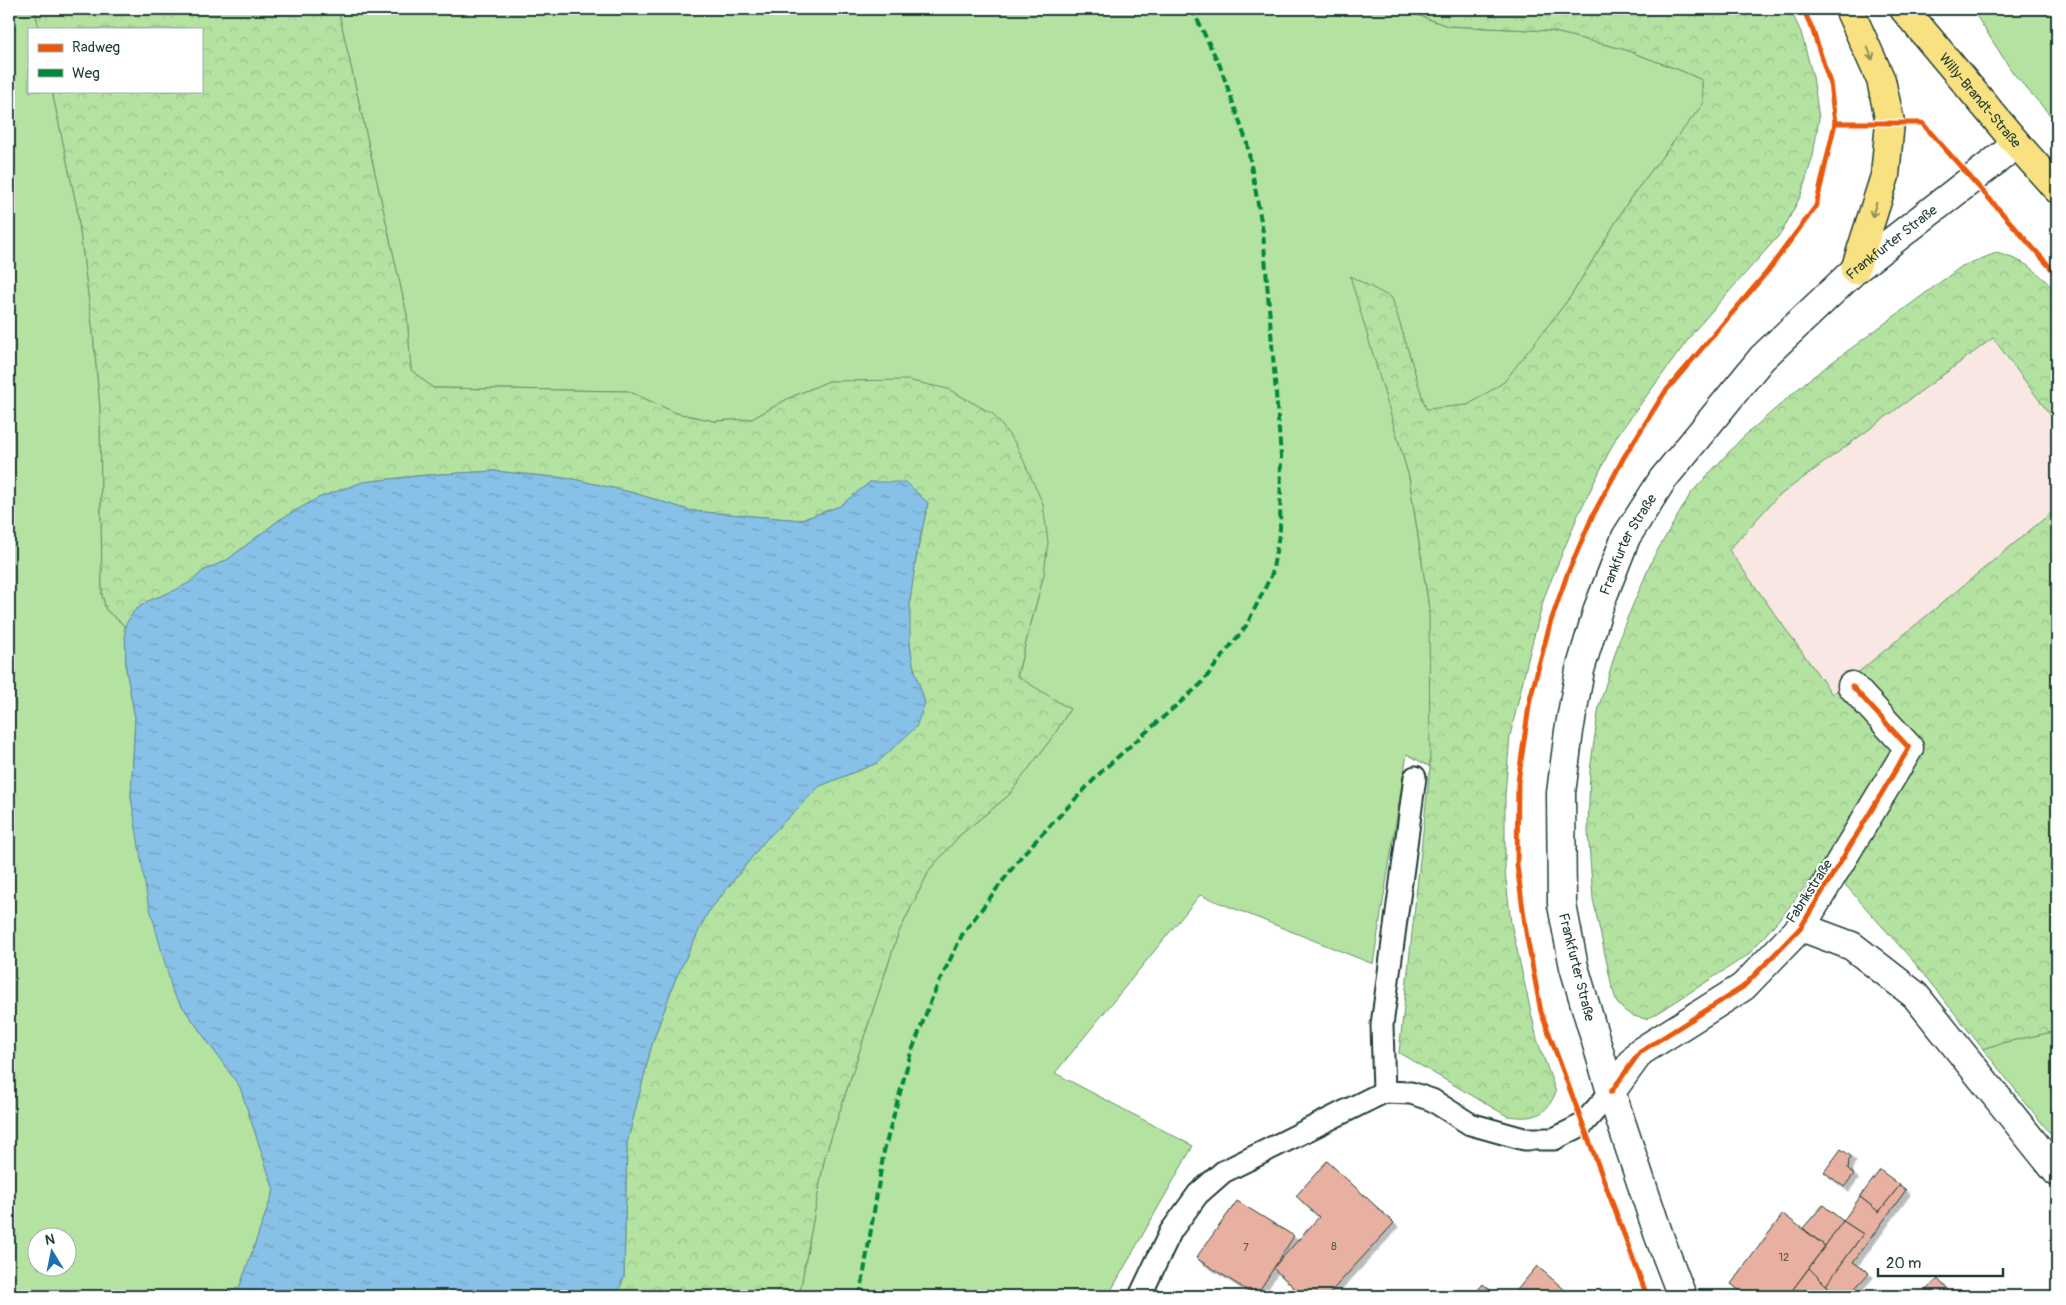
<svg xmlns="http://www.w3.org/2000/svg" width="2066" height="1305" font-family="Pangolin,sans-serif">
<defs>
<pattern id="forest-crowns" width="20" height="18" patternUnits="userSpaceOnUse" patternTransform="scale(1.25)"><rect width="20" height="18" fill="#b3e2a1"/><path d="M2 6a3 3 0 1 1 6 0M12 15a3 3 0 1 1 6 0" fill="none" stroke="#9ac38b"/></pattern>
<pattern id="water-ripples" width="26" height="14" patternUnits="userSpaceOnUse" patternTransform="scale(1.25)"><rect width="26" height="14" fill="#88c1e7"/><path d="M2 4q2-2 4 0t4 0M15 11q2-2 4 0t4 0" fill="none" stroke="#6f9ebc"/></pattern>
<filter id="shadow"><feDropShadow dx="4.5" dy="4.5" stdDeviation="0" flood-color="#0004"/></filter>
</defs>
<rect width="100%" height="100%" fill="#fff"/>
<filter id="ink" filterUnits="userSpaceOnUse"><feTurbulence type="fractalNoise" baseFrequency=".02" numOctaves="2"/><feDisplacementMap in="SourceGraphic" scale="10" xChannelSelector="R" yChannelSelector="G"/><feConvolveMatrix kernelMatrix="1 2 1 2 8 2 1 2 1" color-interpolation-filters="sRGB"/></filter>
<g filter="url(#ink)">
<polygon fill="#f8e7e2" points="1993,338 2057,424 2057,508 1832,695 1729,550 1776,498"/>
<g fill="#b3e2a1" stroke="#69906a" fill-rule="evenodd">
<path d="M9 9H35L39 29H29V91H52L77 208 93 333 100 407 102 594 106 610 125 626 126 669 135 718 131 797 173 993 240 1087 274 1190 240 1286 225 1296H9ZM38 1238H68V1268H38Z"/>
<polygon points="338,9 1401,9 1448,26 1551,31 1623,49 1682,71 1702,80 1703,104 1631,197 1571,296 1504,383 1468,405 1426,410 1392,299 1351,277 1409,477 1429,608 1433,686 1430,767 1407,754 1373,964 1200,895 1055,1073 1193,1146 1108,1296 799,1296 825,1156 898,934 930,869 960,835 1008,796 1054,735 1070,709 1017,677 1044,574 1016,444 992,414 948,389 829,381 789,398 752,419 714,421 676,413 628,391 433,388 411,370 407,315"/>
<polygon points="1972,9 2057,9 2057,123 2013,73"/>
<polygon points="2057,1031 2057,1142 1983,1049 2001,1043"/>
</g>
<g fill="url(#forest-crowns)" stroke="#69906a">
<path d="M35 9H338L407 315 411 370 433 388 628 391 676 413 714 421 752 419 789 398 829 381 907 380 948 389 993 414 1016 444 1043 504 1048 542 1044 574 1017 676 1070 709 1054 735 1008 796 960 835 930 869 898 934 825 1156 799 1296H616L624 1277 627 1143 652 1044 675 980 707 914 763 843 820 786 877 763 925 703C921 690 915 677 913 663 902 610 917 554 928 503L870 482 840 506 801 520 692 511 634 493 573 479 494 471 426 475 363 482 318 498 279 520 227 560 203 571 192 581 176 590 148 601 134 611 125 626 106 610 102 594 100 407 93 333 77 208 52 91H201V29H39Z"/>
<path d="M1401 9H1790L1801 32 1813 77 1819 118 1813 156 1801 195 1782 232 1696 329 1617 436 1579 513 1545 595 1528 659 1510 736 1505 795V871L1511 923 1537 1039 1556 1092C1545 1118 1533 1119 1507 1116L1399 1053 1430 767 1429 608 1409 477 1350 276 1392 298 1426 409 1468 405 1504 382 1571 296 1631 197 1703 104 1702 80 1682 71 1623 49 1551 31 1448 26Z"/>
<path d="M1996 253C2027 261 2037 270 2057 294V424L1993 338 1776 498 1729 550 1832 694 2057 508V1031L2001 1043 1983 1049 1913 961 1824 861 1787 910 1748 955 1655 1015 1646 1019 1633 1016 1625 1011 1617 1003 1612 987 1593 899 1588 831 1590 770 1599 706 1623 628 1653 558 1691 493 1741 439 1807 381 1962 266Z"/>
</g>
<polygon fill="url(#water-ripples)" stroke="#5e8c9f" points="494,471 573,479 634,493 692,511 801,520 840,506 870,482 906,482 928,503 917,552 910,601 910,645 913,664 925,703 916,727 877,763 820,786 763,843 707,914 675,980 652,1044 627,1143 624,1277 617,1296 225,1296 240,1286 274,1190 240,1087 173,993 147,897 131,797 135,718 126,669 125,626 134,611 148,601 176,590 192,581 203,571 227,560 279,520 318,498 363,482 426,475"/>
<g fill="#e8b0a0" stroke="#1f3d34" filter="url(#shadow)">
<polygon points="1841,1149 1852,1157 1849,1160 1848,1169 1854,1174 1844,1187 1824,1172"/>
<polygon points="1327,1161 1394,1223 1327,1296 1303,1296 1273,1268 1319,1217 1296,1196"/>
<polygon points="1880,1170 1900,1185 1879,1212 1860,1197"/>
<polygon points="1900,1185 1906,1190 1853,1262 1869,1273 1848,1296 1839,1296 1826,1285 1863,1234 1843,1221 1860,1197 1879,1212"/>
<polygon points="1237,1201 1294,1236 1256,1296 1245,1296 1248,1291 1196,1258"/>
<polygon points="1823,1205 1843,1221 1825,1246 1803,1228"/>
<polygon points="1783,1214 1825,1246 1788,1296 1747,1296 1731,1284"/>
<polygon points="1843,1221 1863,1234 1826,1285 1809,1268"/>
<polygon points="1537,1266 1572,1296 1512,1296"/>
<polygon points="1809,1268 1826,1285 1839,1296 1788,1296"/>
<polygon points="1938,1279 1953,1296 1919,1296"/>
<polygon points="1483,1284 1497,1296 1473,1296"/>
<polygon points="1294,1288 1303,1296 1286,1296"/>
<polygon points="1161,1292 1172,1296 1159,1296"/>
</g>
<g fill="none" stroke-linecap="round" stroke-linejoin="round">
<g stroke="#1f3d34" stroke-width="25">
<g id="lane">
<polyline points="1384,1092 1382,1025 1415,777"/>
<polyline points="1140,1296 1171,1231 1198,1194 1223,1172 1384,1092 1411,1093 1432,1100 1470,1124 1524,1139 1554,1139 1582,1125 1611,1092"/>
</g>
</g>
<g stroke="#1f3d34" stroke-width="31">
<g id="street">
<polyline points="1801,927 1852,946 1915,995 2057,1172"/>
<polyline points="1611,1092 1640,1052 1743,987 1801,927 1909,748 1852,686"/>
</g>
</g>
<g stroke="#1f3d34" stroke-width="31">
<g id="secondary">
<path id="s1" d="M1682 1296 1659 1236 1611 1092 1574 967 1562 905 1561 793 1569 731 1580 670 1599 606 1626 537 1663 479 1762 358 1855 270 2017 144"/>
</g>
</g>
<g stroke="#1f3d34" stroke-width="31">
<g id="primary">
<polyline points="1849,9 1881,80 1890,122 1885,176 1855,270"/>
<path id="s2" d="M1904 9 2017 144 2057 189"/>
</g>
</g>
<use href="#lane" stroke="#fff" stroke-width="21"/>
<use href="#street" stroke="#fff" stroke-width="28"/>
<use href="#secondary" stroke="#fff" stroke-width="28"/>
<use href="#primary" stroke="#f9e181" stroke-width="28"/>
<polyline stroke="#00873e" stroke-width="4" stroke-dasharray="8 4" stroke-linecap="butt" points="860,1296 884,1151 910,1056 933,995 962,935 1023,854 1104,769 1201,684 1246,626 1272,574 1280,529 1281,456 1263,232 1247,143 1220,66 1192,9"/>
<g stroke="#fff" stroke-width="8">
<g id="cycleway">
<polyline points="1835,123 1922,123 2057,275"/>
<polyline points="1611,1092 1640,1052 1743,987 1801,927 1909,748 1852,686"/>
<polyline points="1647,1296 1541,1012 1526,932 1517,865 1518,782 1530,699 1550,624 1567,575 1592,517 1624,457 1665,392 1767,272 1816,206 1835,123 1830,83 1812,28 1803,9"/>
</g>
</g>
<use href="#cycleway" stroke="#e8590c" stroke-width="5"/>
</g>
<defs><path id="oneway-shaft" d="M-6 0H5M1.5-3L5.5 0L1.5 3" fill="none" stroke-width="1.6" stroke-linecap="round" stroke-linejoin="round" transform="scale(1.25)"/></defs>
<g stroke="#8c8f5a">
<use href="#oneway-shaft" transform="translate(1870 53) rotate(68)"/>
<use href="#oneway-shaft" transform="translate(1874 210) rotate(108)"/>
</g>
</g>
<g text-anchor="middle" stroke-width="4" stroke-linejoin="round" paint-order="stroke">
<g font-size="11" fill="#515a4f">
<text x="1334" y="1250">8</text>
<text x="1246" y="1251">7</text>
<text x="1784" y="1261">12</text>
</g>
<g font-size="14" fill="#1f3d34" stroke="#fff">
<text dy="5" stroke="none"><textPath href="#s2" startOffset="119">Willy-Brandt-Straße</textPath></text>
<text dy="5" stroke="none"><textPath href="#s1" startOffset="1186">Frankfurter Straße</textPath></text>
<text dy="5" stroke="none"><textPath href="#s1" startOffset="781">Frankfurter Straße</textPath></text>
<text transform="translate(1809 891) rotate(-57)" y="5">Fabrikstraße</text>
<text transform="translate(1577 967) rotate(76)" y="5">Frankfurter Straße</text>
</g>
</g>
<rect width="2066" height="1305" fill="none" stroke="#fff" stroke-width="30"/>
<rect x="15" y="15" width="2036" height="1275" fill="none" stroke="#1f3d34" stroke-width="2" filter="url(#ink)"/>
<rect x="28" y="28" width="175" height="65" fill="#ffffff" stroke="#a5b1ae"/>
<rect x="38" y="44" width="25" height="8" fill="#e8590c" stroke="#a5b1ae"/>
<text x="72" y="52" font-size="15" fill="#1f3d34">Radweg</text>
<rect x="38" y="69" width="25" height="8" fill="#00873e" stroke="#a5b1ae"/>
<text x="72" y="78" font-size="15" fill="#1f3d34">Weg</text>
<g transform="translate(52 1252) rotate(350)"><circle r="24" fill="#ffffff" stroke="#a5b1ae"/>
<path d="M0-4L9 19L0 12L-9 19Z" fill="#1f6fb2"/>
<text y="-8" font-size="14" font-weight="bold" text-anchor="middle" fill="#1f3d34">N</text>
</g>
<path d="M1878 1268v8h125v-8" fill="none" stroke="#1f3d34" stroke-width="2.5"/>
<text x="1886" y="1268" font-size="15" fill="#1f3d34" stroke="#ffffff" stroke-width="4" paint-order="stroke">20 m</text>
</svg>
